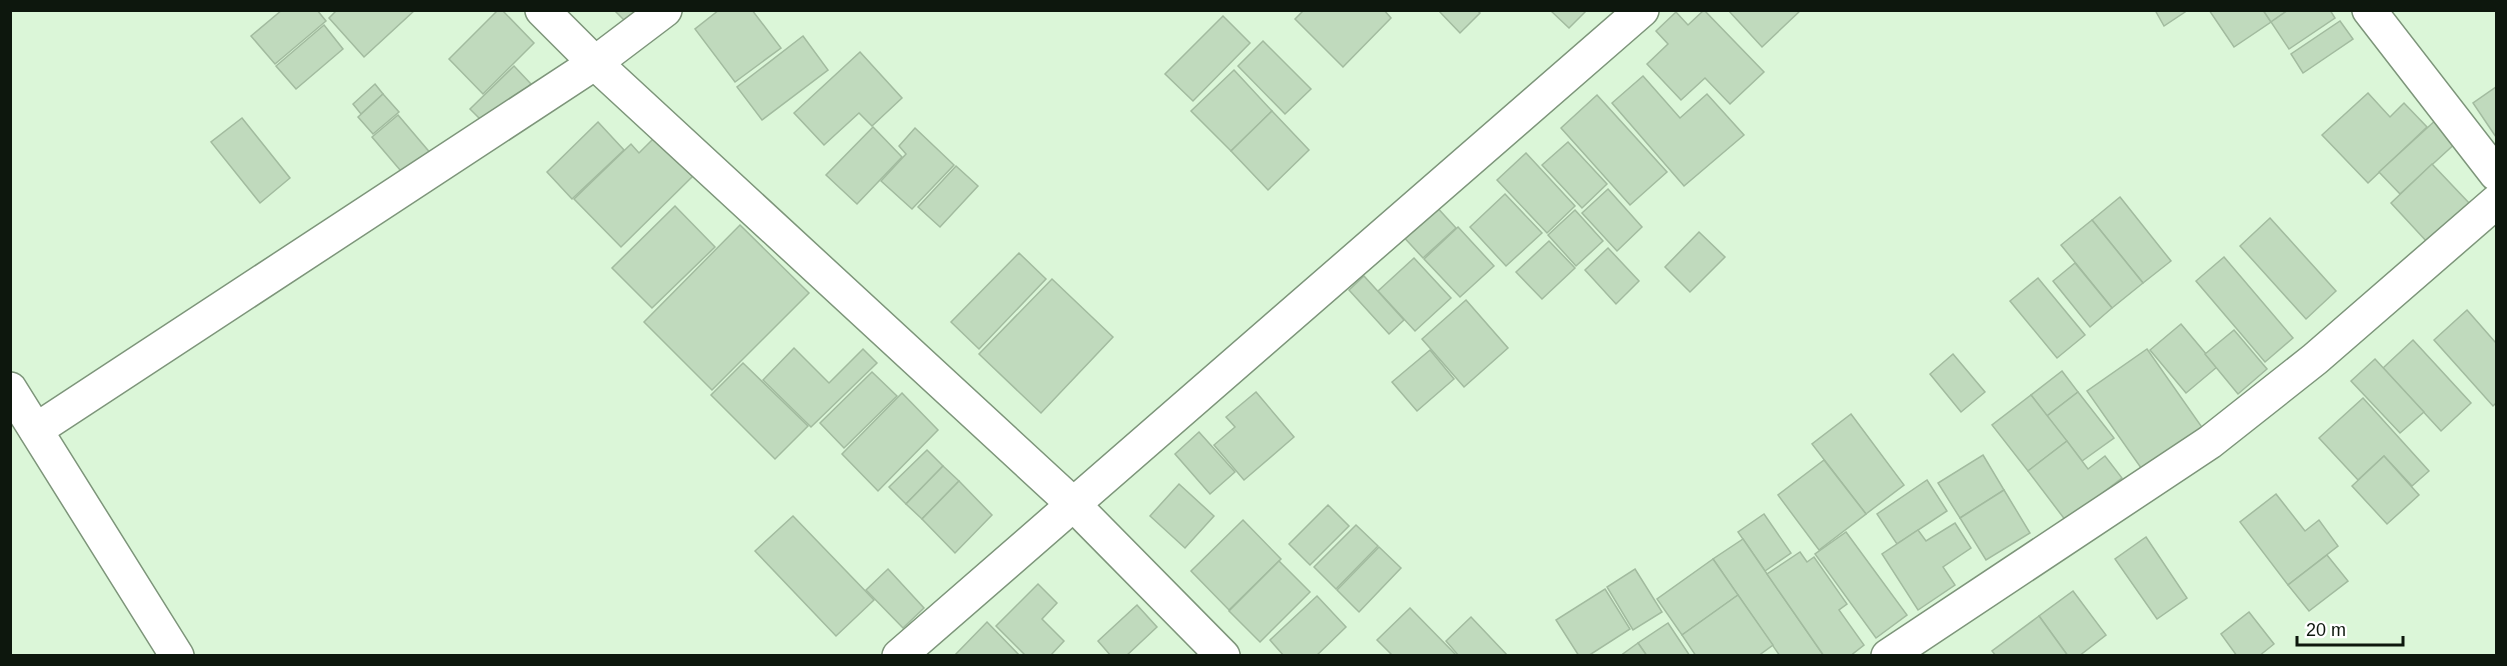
<svg xmlns="http://www.w3.org/2000/svg" width="2507" height="666" font-family="Arial,sans-serif">
<rect width="100%" height="100%" fill="#dbf6d8"/>
<g fill="#c0dabd" stroke="#a2bb9f" stroke-width="1.5">
<polygon points="282,10 317,10 326,21 275,64 251,36"/>
<polygon points="337,10 415,10 364,57 329,18"/>
<polygon points="498,10 502,10 534,43 483,94 449,59"/>
<polygon points="614,10 637,10 626,22"/>
<polygon points="719,10 752,10 781,48 735,82 695,29"/>
<polygon points="1304,10 1384,10 1391,18 1343,67 1295,19"/>
<polygon points="1438,10 1477,10 1480,13 1460,33"/>
<polygon points="1550,10 1587,10 1569,28"/>
<polygon points="1704,10 1764,72 1730,104 1705,78 1681,100 1647,64 1668,44 1656,31 1676,12 1688,25"/>
<polygon points="1728,10 1801,10 1762,47"/>
<polygon points="2155,10 2188,10 2164,26"/>
<polygon points="2209,10 2263,10 2271,22 2234,47"/>
<polygon points="2263,10 2288,10 2271,22"/>
<polygon points="2288,10 2330,10 2335,18 2289,49 2271,22"/>
<polygon points="1223,16 1250,43 1193,101 1165,74"/>
<polygon points="2340,21 2353,39 2303,73 2291,54"/>
<polygon points="324,25 343,49 296,89 276,66"/>
<polygon points="803,36 828,70 762,120 737,87"/>
<polygon points="1263,41 1311,89 1285,114 1238,66"/>
<polygon points="860,52 902,98 872,126 859,113 824,145 794,113"/>
<polygon points="514,66 531,84 487,126 470,109"/>
<polygon points="1234,70 1272,111 1231,151 1191,111"/>
<polygon points="1643,76 1680,118 1707,94 1744,135 1684,186 1612,103"/>
<polygon points="375,84 383,94 361,114 353,104"/>
<polygon points="2496,87 2496,137 2473,103"/>
<polygon points="2368,93 2390,117 2404,103 2427,127 2368,183 2322,135"/>
<polygon points="383,94 399,112 373,134 358,117"/>
<polygon points="1597,95 1667,172 1630,205 1561,128"/>
<polygon points="1272,111 1309,150 1268,190 1231,151"/>
<polygon points="398,115 432,155 406,177 372,137"/>
<polygon points="242,118 290,178 260,203 211,142"/>
<polygon points="2438,118 2459,140 2400,194 2379,172"/>
<polygon points="598,122 624,150 572,199 547,172"/>
<polygon points="873,127 902,157 857,204 826,175"/>
<polygon points="915,128 954,165 912,209 881,181 906,154 899,146"/>
<polygon points="655,137 693,176 621,247 574,199 631,144 639,153"/>
<polygon points="1568,142 1607,184 1582,208 1542,165"/>
<polygon points="1526,153 1575,206 1547,233 1497,180"/>
<polygon points="2432,164 2470,204 2428,243 2391,203"/>
<polygon points="956,166 978,186 940,227 918,207"/>
<polygon points="1608,189 1642,227 1617,251 1582,213"/>
<polygon points="1505,194 1542,233 1506,266 1470,227"/>
<polygon points="2120,197 2171,261 2143,283 2092,220"/>
<polygon points="1433,203 1456,228 1423,258 1400,233"/>
<polygon points="675,206 715,247 652,308 612,268"/>
<polygon points="1575,210 1603,241 1576,266 1548,235"/>
<polygon points="2270,218 2336,291 2306,319 2240,246"/>
<polygon points="2092,220 2143,283 2112,308 2061,245"/>
<polygon points="740,225 809,293 712,390 644,322"/>
<polygon points="1458,227 1494,266 1460,297 1424,259"/>
<polygon points="1699,232 1725,257 1690,292 1665,267"/>
<polygon points="1549,241 1575,268 1542,299 1516,272"/>
<polygon points="1608,248 1639,281 1616,304 1585,270"/>
<polygon points="1019,253 1046,279 979,349 951,322"/>
<polygon points="2224,257 2293,338 2265,362 2196,281"/>
<polygon points="1414,258 1451,298 1415,331 1378,291"/>
<polygon points="2075,263 2112,308 2090,327 2053,281"/>
<polygon points="1364,276 1404,320 1389,334 1349,290"/>
<polygon points="2038,278 2085,335 2057,358 2010,301"/>
<polygon points="1052,279 1113,337 1041,413 979,354"/>
<polygon points="1466,300 1508,348 1464,387 1422,339"/>
<polygon points="2467,310 2496,343 2496,403 2493,406 2434,340"/>
<polygon points="2181,324 2217,367 2186,393 2150,350"/>
<polygon points="2234,330 2267,369 2238,394 2205,354"/>
<polygon points="2413,340 2471,403 2441,431 2383,368"/>
<polygon points="794,348 829,383 863,349 877,363 811,427 763,380"/>
<polygon points="2147,349 2206,433 2146,475 2087,391"/>
<polygon points="1430,350 1454,379 1417,411 1392,382"/>
<polygon points="1953,354 1985,392 1961,412 1930,374"/>
<polygon points="2375,359 2424,412 2400,433 2351,381"/>
<polygon points="743,363 808,426 775,459 711,395"/>
<polygon points="2062,371 2078,392 2047,416 2031,395"/>
<polygon points="872,372 897,396 844,448 820,423"/>
<polygon points="1256,392 1294,437 1244,480 1214,445 1235,427 1226,417"/>
<polygon points="2078,392 2114,438 2082,461 2047,416"/>
<polygon points="902,393 938,430 878,491 842,454"/>
<polygon points="2031,395 2067,441 2028,471 1992,425"/>
<polygon points="2363,398 2429,471 2412,486 2384,456 2358,480 2319,438"/>
<polygon points="1851,414 1904,485 1866,514 1812,444"/>
<polygon points="1199,432 1235,472 1210,494 1175,454"/>
<polygon points="2067,441 2088,469 2105,456 2122,478 2066,521 2028,471"/>
<polygon points="927,450 943,466 906,504 889,487"/>
<polygon points="1983,455 2004,490 1960,518 1938,483"/>
<polygon points="2384,456 2419,495 2387,524 2352,486"/>
<polygon points="1824,460 1866,514 1819,550 1778,495"/>
<polygon points="943,466 959,481 922,519 906,504"/>
<polygon points="1927,480 1947,511 1897,544 1877,514"/>
<polygon points="959,481 992,515 955,553 922,519"/>
<polygon points="1179,484 1214,516 1185,548 1150,516"/>
<polygon points="2004,490 2030,533 1986,560 1960,518"/>
<polygon points="2276,494 2305,531 2319,520 2338,546 2288,585 2240,522"/>
<polygon points="1328,505 1349,526 1310,565 1289,544"/>
<polygon points="1764,514 1791,553 1765,571 1738,532"/>
<polygon points="793,516 874,600 836,636 755,551"/>
<polygon points="1243,520 1281,559 1229,610 1191,571"/>
<polygon points="1955,523 1971,548 1943,567 1955,585 1918,610 1882,554 1918,530 1926,541"/>
<polygon points="1356,525 1378,546 1336,589 1314,567"/>
<polygon points="1846,532 1907,615 1876,638 1815,554"/>
<polygon points="2146,537 2187,598 2157,619 2115,559"/>
<polygon points="1743,539 1765,571 1824,656 1780,656 1713,559"/>
<polygon points="1379,547 1401,568 1359,612 1337,590"/>
<polygon points="1800,552 1807,562 1814,557 1847,604 1839,610 1864,645 1850,656 1824,656 1767,574"/>
<polygon points="2327,555 2348,581 2309,611 2288,585"/>
<polygon points="1713,559 1738,595 1682,635 1657,599"/>
<polygon points="1279,561 1310,592 1260,642 1229,611"/>
<polygon points="888,569 924,608 903,628 866,590"/>
<polygon points="1635,569 1662,612 1633,630 1607,587"/>
<polygon points="1038,584 1057,603 1042,619 1064,641 1050,656 1026,656 996,626"/>
<polygon points="1605,589 1630,629 1588,656 1579,656 1556,620"/>
<polygon points="2073,591 2106,635 2079,656 2068,656 2039,616"/>
<polygon points="1738,595 1773,645 1758,656 1696,656 1682,635"/>
<polygon points="1317,596 1346,627 1316,656 1284,656 1270,640"/>
<polygon points="1137,605 1157,627 1126,656 1111,656 1098,641"/>
<polygon points="1410,608 1457,656 1393,656 1377,640"/>
<polygon points="2249,612 2274,644 2259,656 2237,656 2221,634"/>
<polygon points="2039,616 2068,656 1996,656 1992,651"/>
<polygon points="1471,617 1508,656 1459,656 1446,641"/>
<polygon points="987,622 1020,656 954,656"/>
<polygon points="1668,623 1690,656 1647,656 1638,643"/>
<polygon points="1638,643 1647,656 1620,656"/>
</g>
<g fill="none" stroke-linecap="round" stroke-linejoin="round">
<g stroke="#7d957a" stroke-width="36">
<g id="minor">
<polyline points="542,10 595,63 1074,505 1223,656"/>
<polyline points="2369,10 2496,174"/>
<polyline points="10,389 177,656"/>
<polyline points="36,430 595,63 665,10"/>
<polyline points="899,656 1642,10"/>
<polyline points="1888,656 2210,442 2315,359 2496,202"/>
</g>
</g>
<use href="#minor" stroke="#fff" stroke-width="33"/>
</g>
<rect width="2507" height="666" fill="none" stroke="#0d170d" stroke-width="24"/>
<path d="M2297 636v9h106v-9" fill="none" stroke="#0d170d" stroke-width="3"/>
<text x="2306" y="636" font-size="18" fill="#0d170d" stroke="#ffffff" stroke-width="4.5" paint-order="stroke">20 m</text>
</svg>
